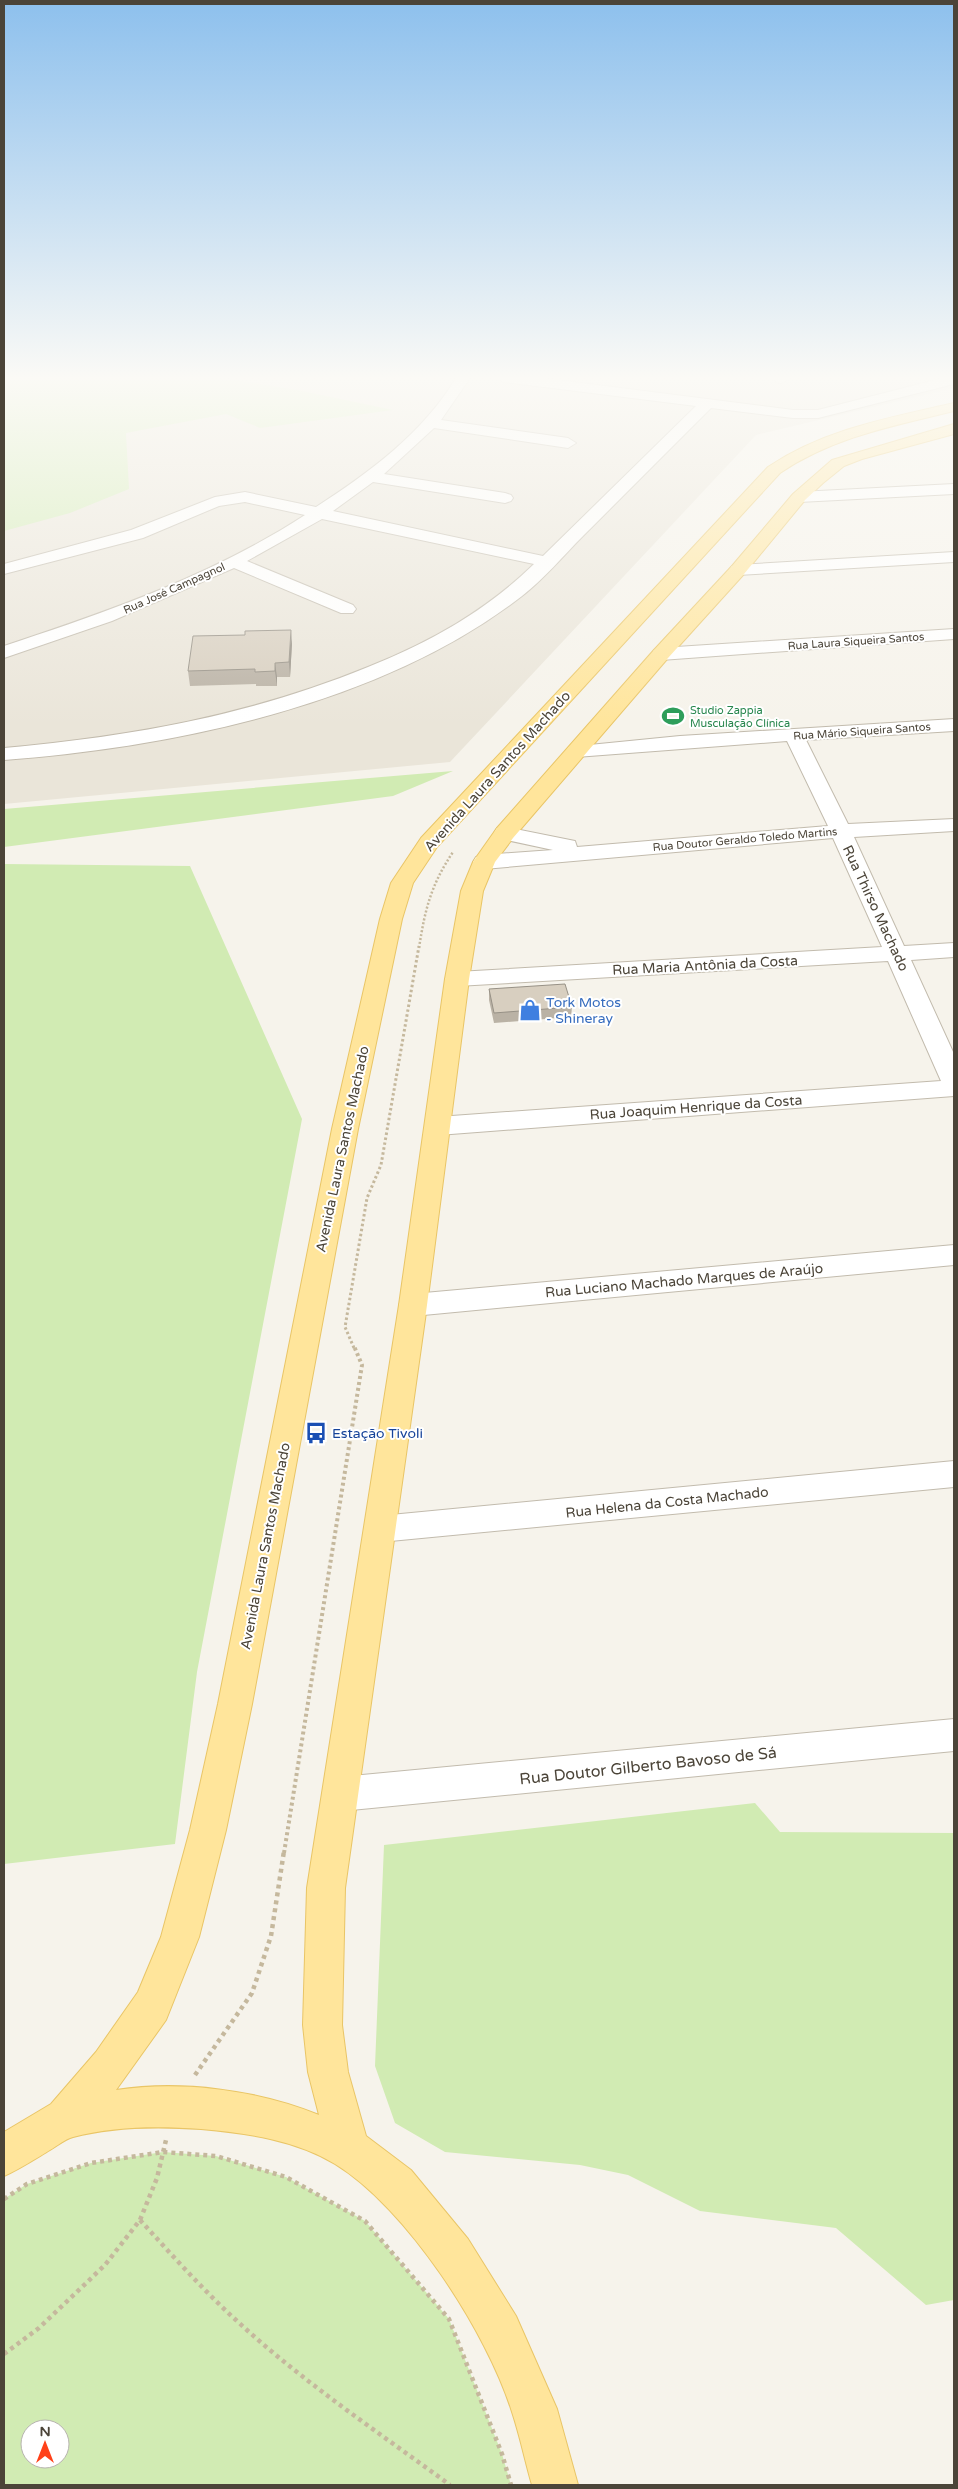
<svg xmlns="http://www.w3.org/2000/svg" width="958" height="2489" font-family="'Varela Round',sans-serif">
<rect width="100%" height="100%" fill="#f6f3eb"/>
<polygon fill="#eae5d9" points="4,378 954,378 954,388 756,435 450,762 4,804"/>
<g fill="#d1ebb3" fill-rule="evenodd">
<polygon points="4,378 223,378 297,390 393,410 260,428 226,414 126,433 129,489 70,513 4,531"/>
<polygon points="453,771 393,796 4,847 4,809"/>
<polygon points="4,864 190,866 302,1119 197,1672 175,1844 4,1864"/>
<polygon points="755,1803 780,1832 954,1833 954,2300 926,2305 836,2228 700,2211 628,2175 580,2165 445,2152 395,2123 375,2066 384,1845"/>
<path d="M163 2152 216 2156 286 2177 365 2221 449 2319 502 2454 511 2485H4V2199L27 2184 91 2163ZM30 2429H60V2459H30Z"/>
</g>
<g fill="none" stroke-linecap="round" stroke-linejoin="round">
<g stroke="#c2bbad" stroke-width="2">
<g id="minor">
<path d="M456 378H470L441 420 568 438 576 443 568 448 434 428 384 474 505 493 511 495 513 498 511 501 505 503 373 482 333 511 543 556 696 406 504 382 497 378H542L793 410H818L943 378H954V384L818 418H793L711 408C668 451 626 493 583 536 563 556 544 579 522 596 383 704 176 747 4 760V748C132 736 248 716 368 667 430 642 486 611 534 564L322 519 247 561 353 605 356 609 353 613H341L234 568 112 621 4 658V646C107 612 213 575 305 515L245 502 219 506 143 538 4 574V564L131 530 215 497 245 492 316 507C369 473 423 433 456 378Z"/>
<polygon points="774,378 788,378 788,379 781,383 776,382"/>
<polygon points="954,484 954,494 799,502 791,497 799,492"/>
<polygon points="954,552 954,562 738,575 732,574 729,570 732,566 738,565"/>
<polygon points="954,629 954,639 661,660 654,658 652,654 654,650 661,648"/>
<polygon points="954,719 954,731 806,740 848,824 954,819 954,831 854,837 904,946 954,943 954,957 911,960 954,1054 954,1096 438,1135 429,1132 425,1126 429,1120 438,1117 941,1081 888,961 457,986 449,984 445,979 449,974 457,972 882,947 833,838 484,869 476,867 473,862 476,857 484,855 553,850 497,838 494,833 497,828 505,827 575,841 577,847 828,826 787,741 576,757 569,755 566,751 569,747 680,736"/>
<polygon points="954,1245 954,1265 413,1316 403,1313 399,1305 403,1297 413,1294"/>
<polygon points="954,1461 954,1487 380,1542 369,1538 364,1529 369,1520 380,1516"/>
<polygon points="954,1719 954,1751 341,1811 328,1806 323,1794 328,1782 341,1777"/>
</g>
</g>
<g stroke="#e9c566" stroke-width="2">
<path id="major" d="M954 403V411C893 426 833 437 780 473L437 847 413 883 402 919 358 1129 252 1704 226 1830 199 1937 166 2020 116 2090C181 2080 258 2090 319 2115L308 2072 303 2025 307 1888 399 1305 445 979 461 891 473 862 497 828 654 650 732 566 793 494 832 460 954 424V434L862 459 844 466 823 483 805 500 744 574 668 658 513 838 495 862 483 891 469 979 427 1305 345 1888 342 2025 348 2072 366 2136 411 2170 468 2239 516 2316 557 2409 578 2485H532C525 2461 520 2436 512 2412 487 2332 407 2208 335 2164 296 2140 246 2133 201 2129 159 2126 114 2126 73 2137 65 2139 57 2146 50 2150 35 2159 20 2169 4 2176V2132L51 2104 96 2052 138 1992 161 1937 190 1830 218 1704 332 1129 380 919 391 883 421 838 768 467C825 429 889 418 954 403Z"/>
</g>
<path stroke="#c5b89d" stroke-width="2.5" stroke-dasharray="2 2" stroke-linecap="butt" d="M419 948C425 909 431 885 453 852"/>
<polyline stroke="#c5b89d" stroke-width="3" stroke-dasharray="2.5 2.5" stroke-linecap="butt" points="354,1348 345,1327 367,1198 381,1165 419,946"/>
<polyline stroke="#c5b89d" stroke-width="4" stroke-dasharray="3 3" stroke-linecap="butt" points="284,1853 362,1365 354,1346"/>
<g stroke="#c5b89d" stroke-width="4.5" stroke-dasharray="4 4" stroke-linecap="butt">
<polyline points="195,2075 252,1993 271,1936 284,1851"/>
<polyline points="4,2199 27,2184 91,2163 163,2152 216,2156 286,2177 365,2221 449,2319 502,2454 511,2485"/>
<path d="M140 2220C171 2254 203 2290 237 2321 303 2382 378 2432 450 2485"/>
<polyline points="4,2354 39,2328 105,2265 140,2220 157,2178 166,2140"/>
</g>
<use href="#minor" fill="#fff" fill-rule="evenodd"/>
<use href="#major" fill="#ffe59b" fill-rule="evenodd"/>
</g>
<g fill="#bab2a5">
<polygon points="292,644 290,677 277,677 277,686 256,686 256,684 190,686 188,671"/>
<polygon points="489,989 572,1007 571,1017 494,1023 489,1000"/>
</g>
<g fill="#979186">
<polygon points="291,630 292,644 290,677 289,662"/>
<polygon points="275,663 277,677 277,686 275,671"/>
</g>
<g fill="#d8cfc0" stroke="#979186">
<polygon points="291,630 289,662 275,663 275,671 255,672 255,669 188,671 193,636 245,635 245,631"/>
<polygon points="565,984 572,1007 494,1013 489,989"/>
</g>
<linearGradient id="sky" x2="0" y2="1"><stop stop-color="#8dc0ed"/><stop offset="0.52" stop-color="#fbfaf6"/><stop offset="1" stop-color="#fbfaf6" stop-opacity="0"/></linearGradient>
<rect width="958" height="727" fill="url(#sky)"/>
<defs>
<g id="stadium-bare" transform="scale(1.725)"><path d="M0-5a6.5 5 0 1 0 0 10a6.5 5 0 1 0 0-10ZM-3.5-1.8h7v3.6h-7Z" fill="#2e9e5b" stroke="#fff" stroke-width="2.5" paint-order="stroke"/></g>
<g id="shop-bare" transform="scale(1.725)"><path d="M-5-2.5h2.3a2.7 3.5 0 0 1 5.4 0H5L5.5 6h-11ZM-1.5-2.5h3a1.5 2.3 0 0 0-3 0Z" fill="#3f7fe0" stroke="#fff" stroke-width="2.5" paint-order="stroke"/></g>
<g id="bus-bare" transform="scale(1.725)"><path d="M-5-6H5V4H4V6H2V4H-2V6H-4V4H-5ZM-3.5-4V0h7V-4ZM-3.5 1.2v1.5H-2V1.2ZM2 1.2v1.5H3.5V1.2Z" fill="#1a4fb4" stroke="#fff" stroke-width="2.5" paint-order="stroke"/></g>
</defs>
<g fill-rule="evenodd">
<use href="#stadium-bare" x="673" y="716"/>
<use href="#shop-bare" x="530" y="1010"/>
<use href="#bus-bare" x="316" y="1433"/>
</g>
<g text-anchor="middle" stroke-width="4" stroke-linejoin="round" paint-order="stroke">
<g font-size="11" fill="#4b4438" stroke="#fff">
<text transform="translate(174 588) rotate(-24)" y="4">Rua José Campagnol</text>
<text transform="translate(856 641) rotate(-4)" y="4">Rua Laura Siqueira Santos</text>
<text transform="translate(862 731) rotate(-4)" y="4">Rua Mário Siqueira Santos</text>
<text transform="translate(745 839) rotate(-5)" y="4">Rua Doutor Geraldo Toledo Martins</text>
</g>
<g font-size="11" fill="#27864d" stroke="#fff" text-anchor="start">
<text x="690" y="714">Studio Zappia<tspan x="690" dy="13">Musculação Clínica</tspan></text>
</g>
<g font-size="14" fill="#4b4438" stroke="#fff">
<text transform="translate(497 771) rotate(-48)" y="5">Avenida Laura Santos Machado</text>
<text transform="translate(876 908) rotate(65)" y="5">Rua Thirso Machado</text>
<text transform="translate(705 965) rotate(-3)" y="5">Rua Maria Antônia da Costa</text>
<text transform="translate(696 1107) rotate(-4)" y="5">Rua Joaquim Henrique da Costa</text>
<text transform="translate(342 1149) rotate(-78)" y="5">Avenida Laura Santos Machado</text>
<text transform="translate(684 1280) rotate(-5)" y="5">Rua Luciano Machado Marques de Araújo</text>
<text transform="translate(667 1502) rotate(-6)" y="5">Rua Helena da Costa Machado</text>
<text transform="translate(265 1546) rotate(-79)" y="5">Avenida Laura Santos Machado</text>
</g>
<g font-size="14" fill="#366cbe" stroke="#fff" text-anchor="start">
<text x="546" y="1007">Tork Motos<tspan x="546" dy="16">- Shineray</tspan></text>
</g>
<g font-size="14" fill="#164399" stroke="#fff" text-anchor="start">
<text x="332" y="1438">Estação Tivoli</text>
</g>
<g font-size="16" fill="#4b4438" stroke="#fff">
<text transform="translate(648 1765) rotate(-6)" y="6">Rua Doutor Gilberto Bavoso de Sá</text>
</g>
</g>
<rect width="958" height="2489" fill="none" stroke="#4b4438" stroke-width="10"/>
<g transform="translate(45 2444)"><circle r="24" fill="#ffffff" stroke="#b7b4af"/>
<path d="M0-4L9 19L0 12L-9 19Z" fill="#ff4119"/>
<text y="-8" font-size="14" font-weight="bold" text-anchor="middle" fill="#4b4438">N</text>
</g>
</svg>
